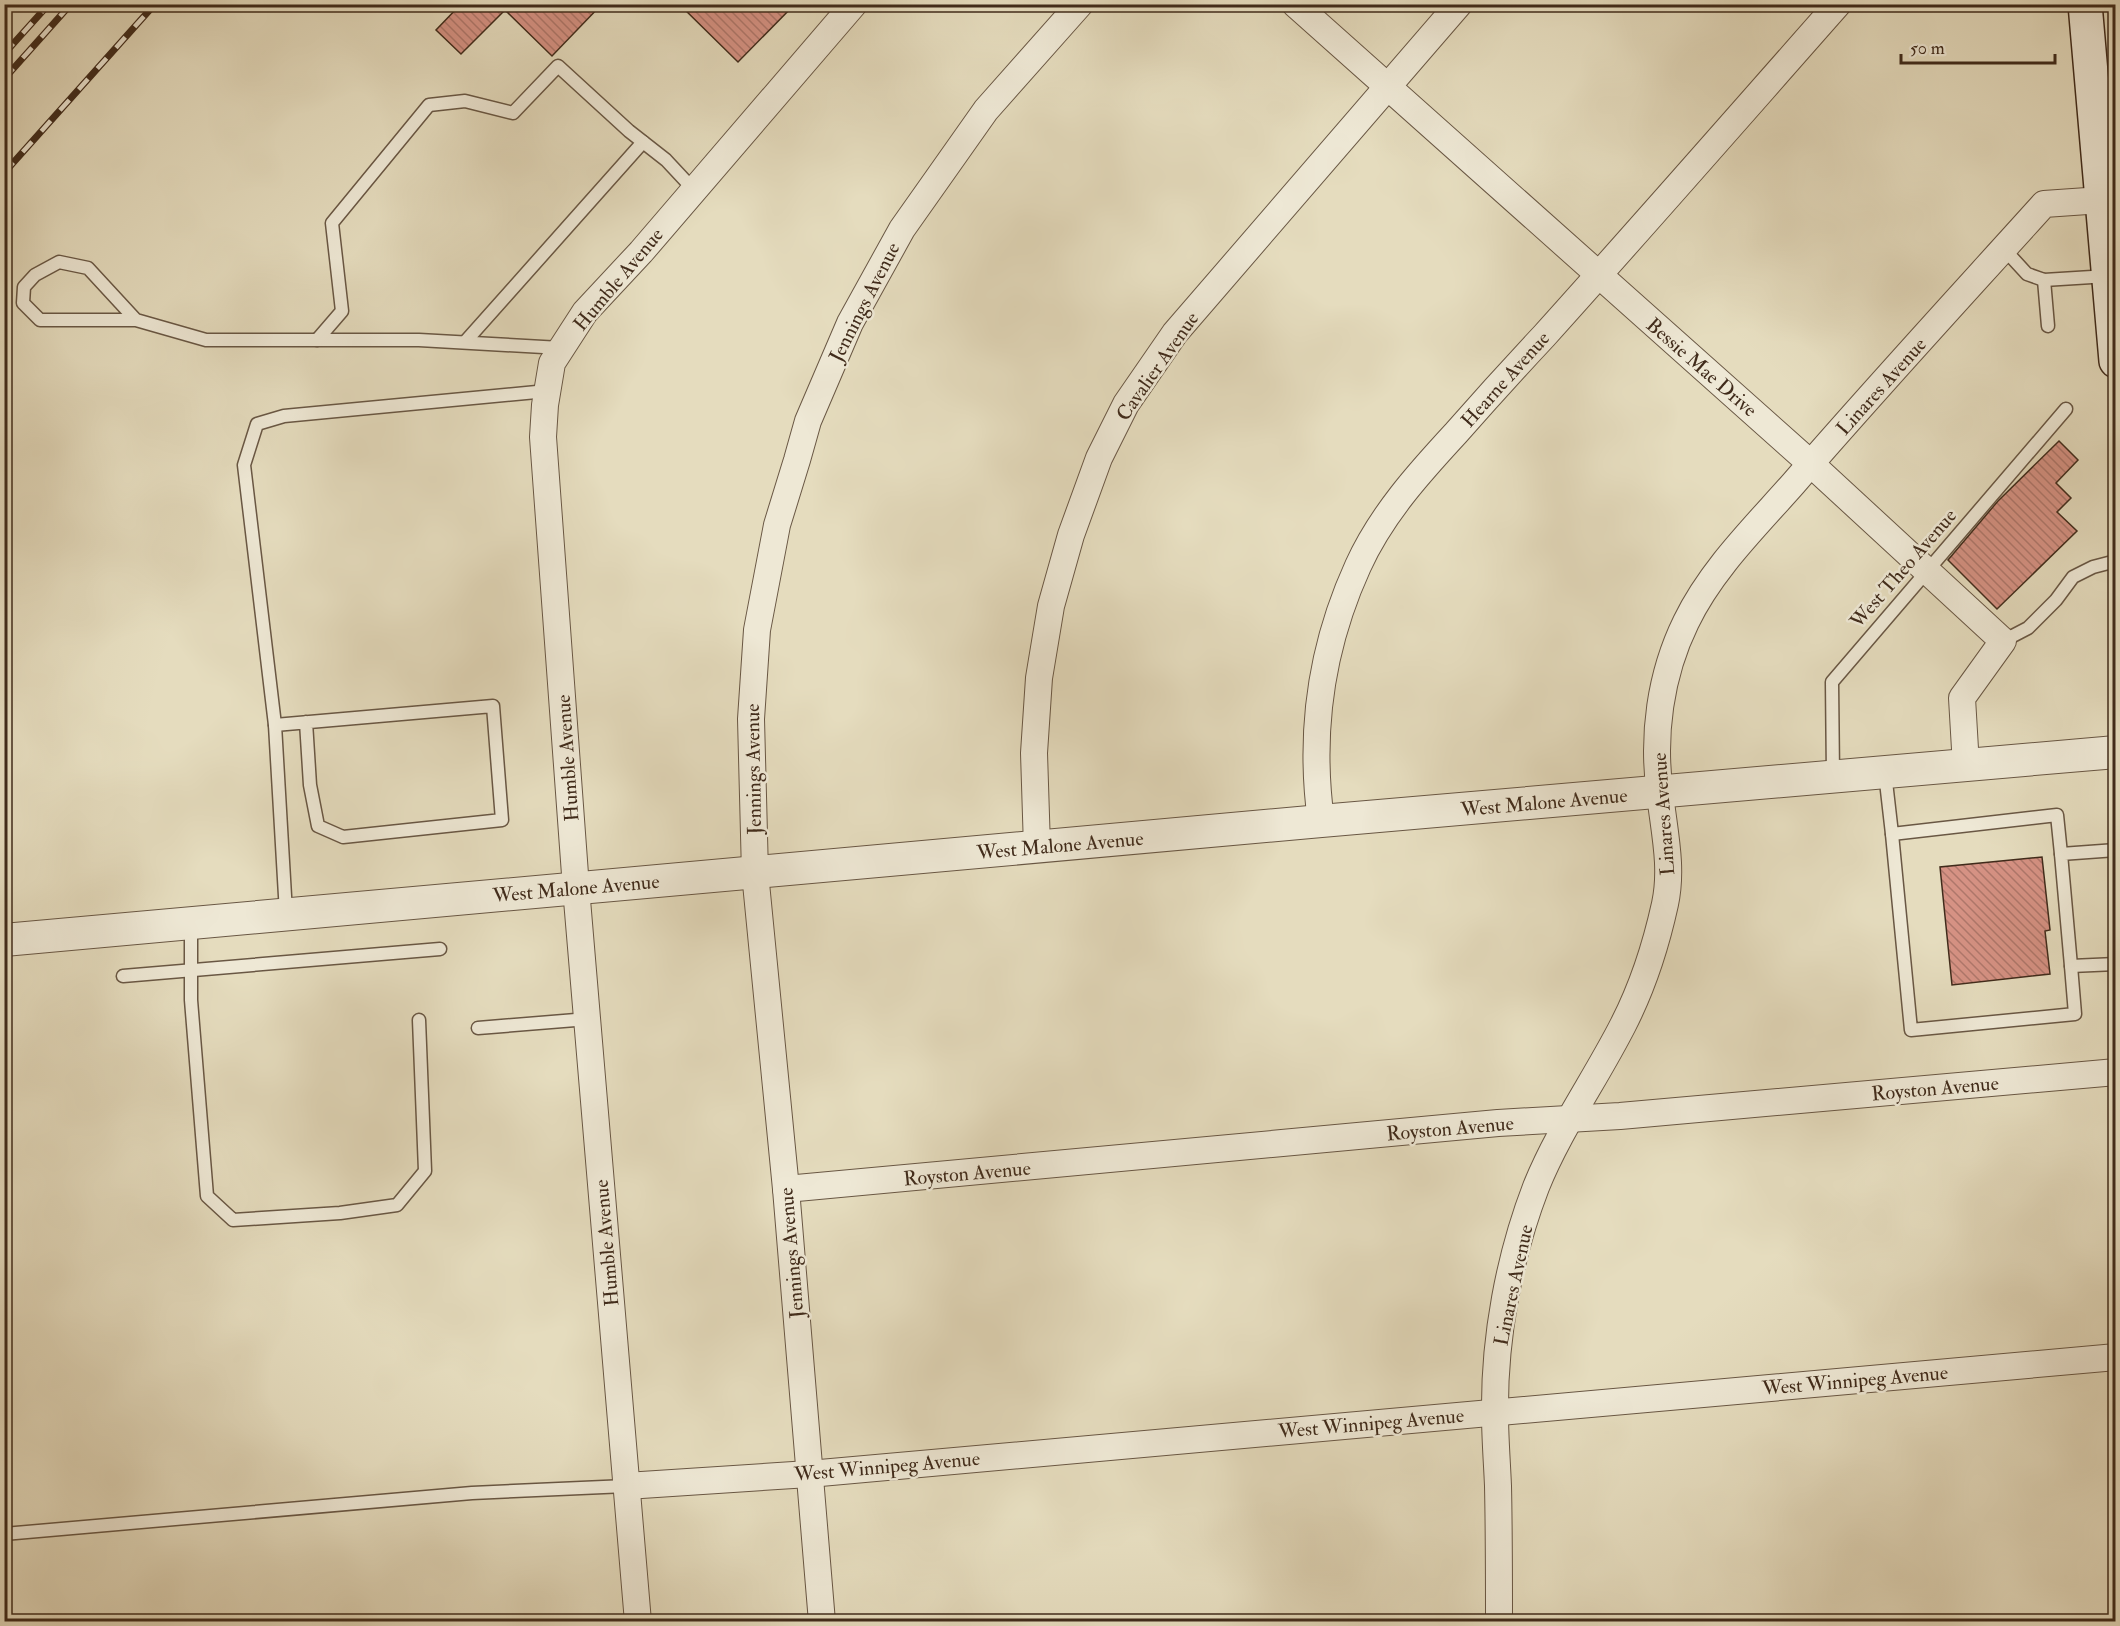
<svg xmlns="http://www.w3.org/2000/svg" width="2120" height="1626" font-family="'IM FELL Double Pica',serif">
<defs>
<pattern id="building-back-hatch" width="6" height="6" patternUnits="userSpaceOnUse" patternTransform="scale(1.5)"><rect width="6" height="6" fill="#d69284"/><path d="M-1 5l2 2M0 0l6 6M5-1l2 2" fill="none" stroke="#af776b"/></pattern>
</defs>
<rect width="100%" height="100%" fill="#e5dcbe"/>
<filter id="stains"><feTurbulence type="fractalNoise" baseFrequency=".00333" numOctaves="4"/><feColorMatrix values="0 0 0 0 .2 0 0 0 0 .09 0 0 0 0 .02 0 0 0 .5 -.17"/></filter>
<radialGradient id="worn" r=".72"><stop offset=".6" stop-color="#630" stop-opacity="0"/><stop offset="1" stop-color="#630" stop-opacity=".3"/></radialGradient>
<g fill="url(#building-back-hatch)" stroke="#402b1b" stroke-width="1.5">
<polygon points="461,4 602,4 552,56 505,10 461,54 436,30"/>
<polygon points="679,4 795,4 738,62"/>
<polygon points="2059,441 2078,460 2056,483 2071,498 2057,512 2077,531 1997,609 1948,560 1998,501"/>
<polygon points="2042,857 2050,930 2045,931 2050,974 1952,985 1940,867"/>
</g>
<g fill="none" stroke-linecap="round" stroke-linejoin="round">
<g stroke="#695744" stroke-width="15">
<g id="service">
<polyline points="2004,249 2027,274 2044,280 2108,276"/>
<polyline points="2044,280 2048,326"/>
<polyline points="136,320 40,320 23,303 24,287 35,275 59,262 88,268 136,320 206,340 419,340 561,348"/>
<polyline points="317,340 342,311 332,223 429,105 465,101 513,113 558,66 629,131 666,160 694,190"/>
<polyline points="465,342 643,142"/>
<polyline points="2003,641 2028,628 2056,600 2073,577 2093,567 2116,561"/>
<polyline points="275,725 244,465 257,424 284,416 547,391"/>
<polyline points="1885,773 1892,834 2057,815 2061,854"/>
<polyline points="1833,776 1832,682 2066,409"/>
<polyline points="1892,834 1911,1030 2075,1014 2071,966"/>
<polyline points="2116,850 2061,854 2071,966 2116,964"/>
<polyline points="286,913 275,725 493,706 502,820 343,837 318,826 310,785 306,722"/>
<polyline points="191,924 191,1000 207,1196 233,1220 340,1213 397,1205 425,1171 419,1020"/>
<polyline points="123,976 440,949"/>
<polyline points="478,1028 588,1019"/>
<polyline points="4,1534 472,1493 626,1486"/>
</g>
</g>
<g stroke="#695744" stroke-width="28">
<g id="minor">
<polyline points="1295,4 1810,463 2003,641 1962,698 1966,766"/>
<path d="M1321 821C1309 733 1321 647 1358 566 1381 515 1419 473 1456 433 1485 400 1514 368 1544 336 1643 226 1740 115 1838 4"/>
<polyline points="1037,847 1034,753 1039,678 1051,606 1071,535 1099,458 1126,404 1175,333 1459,4"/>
<polyline points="786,1189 1498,1123 1620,1116 2116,1072"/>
<polyline points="626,1486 809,1474 2116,1357"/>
<polyline points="638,1622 576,888 543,437 545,405 552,363 585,312 641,252 854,4"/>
<polyline points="822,1622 786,1189 755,873 751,719 757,630 777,525 797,460 808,421 850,323 902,229 986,110 1080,4"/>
<path d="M1499 1622C1499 1576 1499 1531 1498 1486 1497 1462 1495 1438 1495 1414 1494 1338 1509 1257 1536 1187 1559 1130 1595 1080 1623 1025 1642 988 1656 945 1665 904 1673 867 1664 831 1660 794 1652 736 1660 675 1686 622 1711 570 1755 527 1793 484 1875 389 1960 297 2044 204L2102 200"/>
</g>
</g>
<g stroke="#695744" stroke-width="34">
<polyline id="tertiary" points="4,940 1321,821 2116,752"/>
</g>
<g stroke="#402b1b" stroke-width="36">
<polyline id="secondary" points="2085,4 2116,361"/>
</g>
<use href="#service" stroke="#eee8d5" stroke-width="12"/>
<use href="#minor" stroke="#eee8d5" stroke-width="26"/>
<use href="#tertiary" stroke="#eee8d5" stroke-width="32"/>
<use href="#secondary" stroke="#eee8d5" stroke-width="33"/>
<g stroke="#402b1b" stroke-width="7">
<g id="rail">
<polyline points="4,54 49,4"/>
<polyline points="4,79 71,4"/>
<polyline points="4,173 155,4"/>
</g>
</g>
<use href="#rail" stroke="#eee8d5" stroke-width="4.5" stroke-dasharray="14" stroke-linecap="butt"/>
</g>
<g text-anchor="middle" stroke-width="5" stroke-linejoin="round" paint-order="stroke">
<g font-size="20" fill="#402b1b" stroke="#eee8d5">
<text transform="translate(618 279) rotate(-50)" y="7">Humble Avenue</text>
<text transform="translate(864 302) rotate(-63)" y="7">Jennings Avenue</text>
<text transform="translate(1157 366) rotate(-55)" y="7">Cavalier Avenue</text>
<text transform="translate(1702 367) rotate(41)" y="7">Bessie Mae Drive</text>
<text transform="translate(1505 379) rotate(-48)" y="7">Hearne Avenue</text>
<text transform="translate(1881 386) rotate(-48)" y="7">Linares Avenue</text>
<text transform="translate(1903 568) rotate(-49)" y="7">West Theo Avenue</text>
<text transform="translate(567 758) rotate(-94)" y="7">Humble Avenue</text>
<text transform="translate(753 769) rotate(-91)" y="7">Jennings Avenue</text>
<text transform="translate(1544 802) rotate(-5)" y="7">West Malone Avenue</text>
<text transform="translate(1663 814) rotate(-94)" y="7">Linares Avenue</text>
<text transform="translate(1060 845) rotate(-5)" y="7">West Malone Avenue</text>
<text transform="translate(576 888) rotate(-5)" y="7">West Malone Avenue</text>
<text transform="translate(1935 1088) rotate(-5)" y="7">Royston Avenue</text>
<text transform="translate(1450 1128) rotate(-5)" y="7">Royston Avenue</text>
<text transform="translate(967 1173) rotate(-5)" y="7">Royston Avenue</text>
<text transform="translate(606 1243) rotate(-95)" y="7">Humble Avenue</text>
<text transform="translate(791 1253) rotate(-95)" y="7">Jennings Avenue</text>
<text transform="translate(1513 1285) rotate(-78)" y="7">Linares Avenue</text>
<text transform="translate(1855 1380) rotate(-5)" y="7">West Winnipeg Avenue</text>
<text transform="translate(1371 1423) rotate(-5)" y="7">West Winnipeg Avenue</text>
<text transform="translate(887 1466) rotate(-5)" y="7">West Winnipeg Avenue</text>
</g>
</g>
<rect width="2120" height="1626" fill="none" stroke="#e5dcbe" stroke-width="24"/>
<rect x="6" y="6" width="2108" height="1614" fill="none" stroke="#402b1b" stroke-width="3"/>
<rect x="12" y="12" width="2096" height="1602" fill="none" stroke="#402b1b" stroke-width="1.5"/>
<path d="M1901 54v9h154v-9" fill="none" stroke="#402b1b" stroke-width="3"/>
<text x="1910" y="54" font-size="18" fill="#402b1b" stroke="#eee8d5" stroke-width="4.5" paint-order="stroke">50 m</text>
<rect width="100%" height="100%" filter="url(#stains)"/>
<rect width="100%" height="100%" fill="url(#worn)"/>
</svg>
